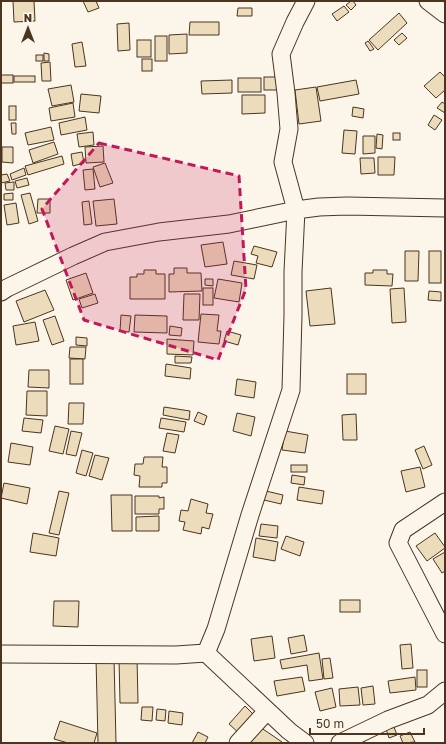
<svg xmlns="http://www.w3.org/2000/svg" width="446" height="744" font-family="'Golos Text',sans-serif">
<rect width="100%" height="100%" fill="#fbf6e9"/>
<g fill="#ecdcbc" stroke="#4a3520">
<polygon points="13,1 34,1 35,21 14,22"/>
<polygon points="83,1 96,1 99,8 88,12"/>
<polygon points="351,1 353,1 356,5 351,10 346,5"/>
<polygon points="344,6 349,12 337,21 332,14"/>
<polygon points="238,8 252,8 252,16 237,16"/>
<polygon points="399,13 407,23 378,50 369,40"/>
<polygon points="190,22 219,22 219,35 189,35"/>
<polygon points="129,23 130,50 118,51 117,24"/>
<polygon points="402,33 407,38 399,45 394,40"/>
<polygon points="187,34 187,53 169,54 169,35"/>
<rect x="155" y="36" width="12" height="25"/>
<rect x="137" y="40" width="14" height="17"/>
<polygon points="368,41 374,49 370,51 365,43"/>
<polygon points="82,42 86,66 75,67 72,44"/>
<polygon points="44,53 49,54 49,61 44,61"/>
<rect x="36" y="55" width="7" height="6"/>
<rect x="142" y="59" width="10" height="12"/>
<polygon points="50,62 51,81 42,81 41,63"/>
<polygon points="440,72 445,77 445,90 436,98 424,86"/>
<rect x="1" y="75" width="12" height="8"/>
<rect x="14" y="76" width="21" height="6"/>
<rect x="264" y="77" width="13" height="13"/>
<rect x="238" y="78" width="23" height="14"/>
<polygon points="232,80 232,93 202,94 201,81"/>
<polygon points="356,80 359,94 320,101 317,87"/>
<polygon points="71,85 74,102 52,106 48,89"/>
<polygon points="316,87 321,121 299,124 295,90"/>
<polygon points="81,94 101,96 99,113 79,111"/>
<polygon points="242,95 265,95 265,113 242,114"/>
<polygon points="442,102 445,104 445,113 437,108"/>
<polygon points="73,103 75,117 51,121 49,108"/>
<rect x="9" y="106" width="7" height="14"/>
<polygon points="353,107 364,109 363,118 352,116"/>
<polygon points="434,115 442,120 435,130 428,125"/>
<polygon points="85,117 87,130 61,135 59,123"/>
<polygon points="11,123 16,123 16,134 12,134"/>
<polygon points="51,127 54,140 28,145 25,133"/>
<polygon points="344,130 357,131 355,154 342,153"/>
<polygon points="93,132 94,145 79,147 77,134"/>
<rect x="393" y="133" width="7" height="7"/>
<polygon points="377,134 383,135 382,149 376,148"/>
<polygon points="363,136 375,136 375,153 363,154"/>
<polygon points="54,142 58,154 33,163 29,150"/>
<polygon points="103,146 104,162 86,163 85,147"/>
<polygon points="2,147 13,147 13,163 2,162"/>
<polygon points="82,152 84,163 73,166 71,154"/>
<polygon points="62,156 64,164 28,175 25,166"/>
<polygon points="378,157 395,157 394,175 378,175"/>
<polygon points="360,158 374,158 375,173 361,174"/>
<polygon points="105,163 113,183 100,187 93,167"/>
<polygon points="24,168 26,175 12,180 10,174"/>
<polygon points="93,169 95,189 85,190 83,170"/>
<polygon points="7,174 10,181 1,183 1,175"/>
<polygon points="27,178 29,185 17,188 15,181"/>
<polygon points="14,182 14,190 6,190 5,183"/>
<polygon points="13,193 13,200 4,200 4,194"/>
<polygon points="30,193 38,221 29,224 21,195"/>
<polygon points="38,199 50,199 50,213 37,213"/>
<polygon points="114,199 117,224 96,226 93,201"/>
<polygon points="89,201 92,224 84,225 82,202"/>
<polygon points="16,203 19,223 7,225 4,205"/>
<polygon points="223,242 227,264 205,267 201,245"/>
<polygon points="254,246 277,252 272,267 256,263 258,256 251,254"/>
<polygon points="405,251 419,251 418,281 405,281"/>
<rect x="429" y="251" width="12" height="32"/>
<polygon points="234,261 257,265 254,279 231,275"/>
<polygon points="174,268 187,268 187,273 201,273 202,291 169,292 169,274 174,274"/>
<polygon points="144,270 156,270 156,274 165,274 165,299 130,299 130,277 137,277 137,274 144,274"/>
<polygon points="373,270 387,270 387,274 393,274 392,286 365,285 365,273 373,273"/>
<polygon points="86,273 93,293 73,300 66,280"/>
<polygon points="205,279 213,279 213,286 205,285"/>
<polygon points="218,279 242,283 239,302 214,298"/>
<rect x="203" y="288" width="10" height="17"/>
<polygon points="331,288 335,324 310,326 306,291"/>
<polygon points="404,288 406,322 392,323 390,289"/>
<polygon points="45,290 54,310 24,322 16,301"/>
<polygon points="429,291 441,292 441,301 428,300"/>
<polygon points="95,294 98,303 82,308 79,299"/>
<polygon points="184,294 200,294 199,320 183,320"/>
<polygon points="201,314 219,315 217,331 221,331 219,344 198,342"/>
<polygon points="121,315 131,316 129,332 120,331"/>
<polygon points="135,315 167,316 167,333 134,332"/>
<polygon points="55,316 64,341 52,345 43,320"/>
<polygon points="35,322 39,341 16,345 13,326"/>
<polygon points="170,326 182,328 181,336 169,335"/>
<polygon points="227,331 241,335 238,345 224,341"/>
<polygon points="76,337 87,338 87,346 76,345"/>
<polygon points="167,339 194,341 193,355 167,354"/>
<polygon points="70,347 86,347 85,359 69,358"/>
<polygon points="175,356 192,357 191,363 175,363"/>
<rect x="70" y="359" width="13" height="25"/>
<polygon points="166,364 191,368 190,379 165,376"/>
<polygon points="29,370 49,370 49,388 28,387"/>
<rect x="347" y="374" width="19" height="20"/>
<polygon points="237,379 256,382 254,398 235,395"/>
<polygon points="27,391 47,391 47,416 26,415"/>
<polygon points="69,403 84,403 83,424 68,424"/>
<polygon points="164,407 190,411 189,420 163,415"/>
<polygon points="198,412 207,416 204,425 194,421"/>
<polygon points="237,413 255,417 251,436 233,431"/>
<polygon points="356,414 357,440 343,440 342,415"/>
<polygon points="24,418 43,420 41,433 22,431"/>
<polygon points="161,418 186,422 184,432 159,428"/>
<polygon points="55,426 69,429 63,454 49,451"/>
<polygon points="71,431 82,433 76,456 66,454"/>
<polygon points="285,431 308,435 305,453 282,450"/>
<polygon points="167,433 179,435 175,453 163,451"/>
<polygon points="11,443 33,447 30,465 8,462"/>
<polygon points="424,446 432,465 423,469 415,450"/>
<polygon points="82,450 93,453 86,476 76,473"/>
<polygon points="95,455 109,458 102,480 89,476"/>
<polygon points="144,457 163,457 162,467 167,467 167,483 162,483 162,487 139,487 140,476 134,475 135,464 143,464"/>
<rect x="291" y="465" width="16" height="7"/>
<polygon points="420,467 425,487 406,492 401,471"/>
<polygon points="292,475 305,477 304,485 291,483"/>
<polygon points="4,483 30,488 27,504 1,498"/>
<polygon points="299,487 324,491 322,504 297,500"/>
<polygon points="59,491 69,493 59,535 49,533"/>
<polygon points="266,491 283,495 281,504 264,500"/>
<polygon points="111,495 132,495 132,531 112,531"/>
<polygon points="135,496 159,496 159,498 164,497 164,509 159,509 159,514 135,514"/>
<polygon points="191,499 208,504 206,513 213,514 209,529 202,527 201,534 183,530 185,522 179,521 181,510 188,511"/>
<polygon points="159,516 159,531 136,531 136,517"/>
<polygon points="261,524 278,526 277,538 259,536"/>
<polygon points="33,533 59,538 56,556 30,552"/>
<polygon points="435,533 445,547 445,548 427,561 416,546"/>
<polygon points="286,536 304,542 300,556 281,549"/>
<polygon points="256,538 278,542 275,561 253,557"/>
<polygon points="445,552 445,571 442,573 433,559"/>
<rect x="340" y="600" width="20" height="12"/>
<polygon points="54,601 79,601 78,627 53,626"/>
<polygon points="304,635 307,651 291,654 288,638"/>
<polygon points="272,636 275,658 254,661 251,639"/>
<polygon points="411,644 413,668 402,669 400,645"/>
<polygon points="319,653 323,679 309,681 307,665 282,669 280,660"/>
<polygon points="96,658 114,658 116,743 98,743"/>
<polygon points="119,658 137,658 138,703 120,703"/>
<polygon points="330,658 333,678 324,679 322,659"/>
<rect x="417" y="670" width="10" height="17"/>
<polygon points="302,677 305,691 277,696 274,681"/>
<polygon points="415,677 416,690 390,693 388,681"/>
<polygon points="373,686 375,704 363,705 361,688"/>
<polygon points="358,687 360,705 340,706 339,689"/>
<polygon points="332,688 336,707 320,711 315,692"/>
<polygon points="245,706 257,718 241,735 229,724"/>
<polygon points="142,707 153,707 152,721 141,720"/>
<polygon points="157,709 166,710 165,721 156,720"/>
<polygon points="169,711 183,713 182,725 168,723"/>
<polygon points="60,721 97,733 94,743 68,743 54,739"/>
<polygon points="260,727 282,742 282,743 250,743 249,742"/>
<polygon points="394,727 397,735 389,738 386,729"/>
<polygon points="198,732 208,737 205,743 192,743"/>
<polygon points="410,732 415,742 403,743 400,736"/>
</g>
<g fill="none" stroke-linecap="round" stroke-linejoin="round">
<g stroke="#4a3520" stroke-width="19">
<g id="minor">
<polyline points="428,1 445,14"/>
<polyline points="1,292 7,288 73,256 105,242 159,232 229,224 296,210 283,162 289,129 286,93 281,54 295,22 306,1"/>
<polyline points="445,502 403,530 398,543 445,634"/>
<polyline points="206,653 289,731 305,743"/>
<polyline points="1,654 176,655 206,653 216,629 250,515 291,390 293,315 293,272 296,210 319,207 347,206 445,208"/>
<polyline points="238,743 267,711"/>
<polyline points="340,743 388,720 428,705 445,691"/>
</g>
</g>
<use href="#minor" stroke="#fbf6e9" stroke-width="17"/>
</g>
<path fill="#c2185b" fill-opacity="0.2" stroke="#c2185b" stroke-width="3" stroke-dasharray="8 5" stroke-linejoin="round" d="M99 143 239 176 246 289 218 360 84 320 42 209Z"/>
<rect width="446" height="744" fill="none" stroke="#4a3520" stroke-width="4"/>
<g transform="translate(28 28)" stroke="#fbf6e9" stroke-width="3" paint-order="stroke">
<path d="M0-3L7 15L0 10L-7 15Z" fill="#4a3520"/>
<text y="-6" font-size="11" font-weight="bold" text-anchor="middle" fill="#4a3520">N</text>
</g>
<path d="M310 728v6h114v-6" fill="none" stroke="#4a3520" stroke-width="2"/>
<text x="316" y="728" font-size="12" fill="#4a3520" stroke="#fbf6e9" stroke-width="3" paint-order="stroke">50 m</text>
</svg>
